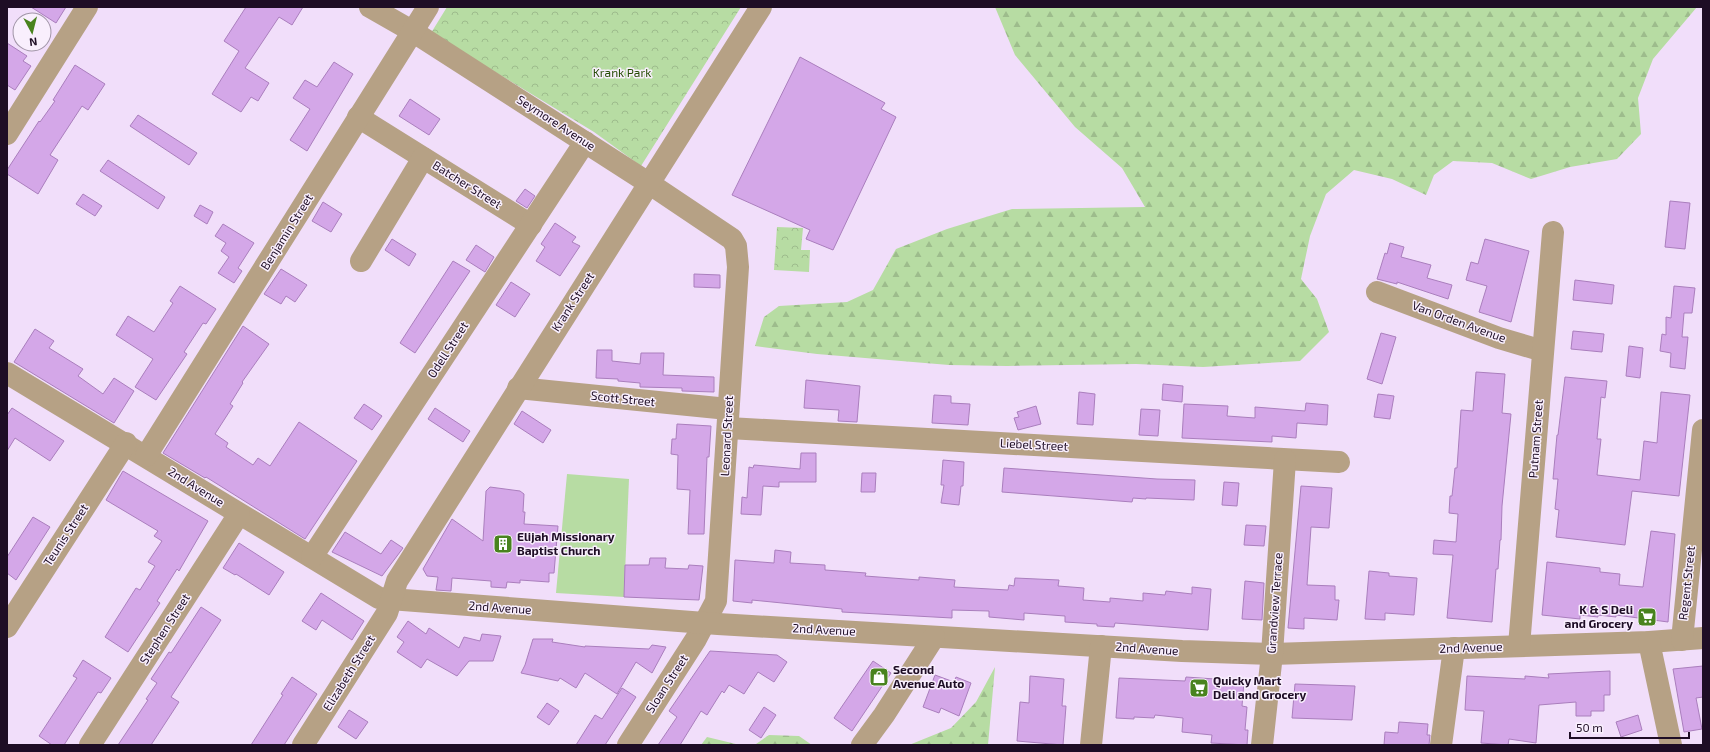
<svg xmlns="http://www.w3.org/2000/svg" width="1710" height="752" font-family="'Exo 2',sans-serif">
<defs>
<pattern id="forest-firs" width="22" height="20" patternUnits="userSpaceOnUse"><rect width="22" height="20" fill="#b7dca3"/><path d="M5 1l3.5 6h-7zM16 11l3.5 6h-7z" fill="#9dbc8c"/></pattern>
<pattern id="park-crowns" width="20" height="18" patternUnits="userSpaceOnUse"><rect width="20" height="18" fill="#b7dca3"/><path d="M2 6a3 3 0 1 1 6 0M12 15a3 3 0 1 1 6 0" fill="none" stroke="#9dbc8c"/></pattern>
</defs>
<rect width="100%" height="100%" fill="#f1defa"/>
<polygon fill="#b7dca3" points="567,474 629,479 624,597 556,593"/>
<g fill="url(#forest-firs)">
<polygon points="995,7 1697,7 1653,59 1638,98 1641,134 1617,159 1570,167 1531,179 1492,163 1453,161 1434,175 1426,195 1392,179 1354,170 1326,194 1310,236 1301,279 1317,299 1329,332 1300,361 1203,367 1136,364 1007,366 949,365 817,354 755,346 764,317 779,306 847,302 873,290 896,249 947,229 1012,209 1145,207 1122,168 1075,127 1015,55"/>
<polygon points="995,667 988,745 909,745 951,728 976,702"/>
<polygon points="769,735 799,736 812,745 751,745 756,744"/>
<polygon points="707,737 740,745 701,745"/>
</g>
<g fill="url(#park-crowns)">
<polygon points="447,7 741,7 641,166 594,132 431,33"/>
<polygon points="777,227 803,228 801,250 810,250 809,272 774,270"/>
</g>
<g fill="#d4a7e8" stroke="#aa7ebd">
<polygon points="31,7 66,7 56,23"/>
<polygon points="246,7 303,7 292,25 279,17 245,68 269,83 258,101 251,97 241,112 212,94 239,51 224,41"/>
<polygon points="7,43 27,56 23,61 31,66 15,90 7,85"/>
<polygon points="800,57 885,103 881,109 896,117 833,250 806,239 810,230 732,195"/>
<polygon points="334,62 353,74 307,151 290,140 310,109 293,98 305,80 317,87"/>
<polygon points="75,65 105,84 88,110 82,106 50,155 58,160 38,194 7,174 7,170 39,121 40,122 55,101 53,100"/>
<polygon points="410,99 440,119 429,135 399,116"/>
<polygon points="138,115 197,153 189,165 130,126"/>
<polygon points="108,160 165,197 158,209 100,171"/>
<polygon points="525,189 535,196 527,208 516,201"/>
<polygon points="83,194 102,206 95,216 76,204"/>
<polygon points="1670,201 1690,203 1685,249 1665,247"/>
<polygon points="323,202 342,214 331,232 312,221"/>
<polygon points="200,205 213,212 207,224 194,216"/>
<polygon points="555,223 576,237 572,242 580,246 560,276 536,261 545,247 541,244"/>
<polygon points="223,224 254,243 238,268 242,271 234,283 218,273 229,257 221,251 226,243 215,236"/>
<polygon points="392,239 416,254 409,266 385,250"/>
<polygon points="1485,239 1529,251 1511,322 1479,312 1487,286 1466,280 1471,262 1478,264"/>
<polygon points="1390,243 1404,247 1401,257 1431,265 1427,278 1452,285 1448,299 1397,282 1397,284 1377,279 1385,253 1387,254"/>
<polygon points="476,245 494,257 485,272 466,260"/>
<polygon points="453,261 470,271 415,353 400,343"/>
<polygon points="281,269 307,285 295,302 286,296 281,304 264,294"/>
<polygon points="694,274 720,275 720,288 694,287"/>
<polygon points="1575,280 1614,285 1612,304 1573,300"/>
<polygon points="511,282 530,294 515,317 496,305"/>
<polygon points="180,286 216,309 206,324 203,323 184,352 187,354 156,400 135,387 153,359 116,335 128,316 154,332 173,303 170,301"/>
<polygon points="1674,286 1695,288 1692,313 1684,313 1682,337 1688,337 1685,369 1670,367 1671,353 1660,351 1662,334 1666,335 1666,317 1671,318"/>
<polygon points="243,326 269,344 242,382 243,383 230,404 233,406 215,434 228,443 226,447 253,465 258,458 270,466 299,422 357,461 305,539 206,477 205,478 163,453"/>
<polygon points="35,329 54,341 49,348 83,369 78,376 103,394 114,378 134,391 114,423 14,362"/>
<polygon points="1573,331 1604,334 1602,352 1571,349"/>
<polygon points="1381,333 1396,337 1382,384 1367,379"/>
<polygon points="1629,346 1643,348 1640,378 1626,376"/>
<polygon points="597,350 612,350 612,361 640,364 641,353 664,353 663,375 714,377 714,392 682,391 682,388 640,387 640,383 618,381 618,379 596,378"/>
<polygon points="1476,372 1505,374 1502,413 1511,414 1502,506 1501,540 1500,540 1498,569 1496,569 1492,622 1447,618 1453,555 1433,554 1434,540 1456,542 1458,514 1449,513 1450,496 1452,496 1455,468 1457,468 1461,410 1473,411"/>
<polygon points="1565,377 1607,381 1605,398 1601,397 1597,439 1601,439 1597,475 1640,480 1644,441 1657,443 1661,392 1690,395 1679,496 1632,491 1625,545 1556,537 1559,510 1555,509 1558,479 1553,479 1557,435 1558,435"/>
<polygon points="806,380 860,386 857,422 838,421 839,410 804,408"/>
<polygon points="1163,384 1183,386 1182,402 1162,400"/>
<polygon points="1079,392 1095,394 1093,425 1077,424"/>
<polygon points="1378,394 1394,396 1390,419 1374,417"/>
<polygon points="934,395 951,396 951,403 970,404 968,425 932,423"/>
<polygon points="1306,403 1328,405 1327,425 1297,423 1296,438 1272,436 1272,442 1182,438 1184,404 1228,406 1227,416 1255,418 1255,407 1305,411"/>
<polygon points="364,404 382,416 372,430 354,418"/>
<polygon points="1036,406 1041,424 1018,430 1014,418 1019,417 1017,412"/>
<polygon points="12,408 64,441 50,461 15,438 7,451 7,415"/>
<polygon points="435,408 470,431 463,442 428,419"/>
<polygon points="1141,409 1160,410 1158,436 1139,435"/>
<polygon points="522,411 551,430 543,443 514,424"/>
<polygon points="677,424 711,426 709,457 707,457 704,534 688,534 690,490 677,489 678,455 671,454 672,439 676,439"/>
<polygon points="801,453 816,453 816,482 779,482 779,487 763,486 761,515 741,514 742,497 747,498 749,467 753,468 754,465 800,469"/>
<polygon points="943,460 964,462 963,486 961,486 959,505 941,503 944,485 941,485"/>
<polygon points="1004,468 1157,479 1195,480 1194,500 1146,498 1146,499 1133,498 1132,502 1002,492"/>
<polygon points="123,471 208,521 179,571 177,569 157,601 160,603 128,652 105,637 136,588 140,590 155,566 148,562 162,541 154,536 158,531 106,500"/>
<polygon points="862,473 876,473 875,492 861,492"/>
<polygon points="1224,482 1239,483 1237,506 1222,505"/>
<polygon points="1301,486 1332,488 1329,528 1311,527 1307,585 1335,586 1335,600 1339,600 1337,620 1304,618 1304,629 1288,628"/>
<polygon points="490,487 520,491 524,494 523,512 525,512 524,524 558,526 554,573 549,573 549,582 520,580 520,583 507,582 506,588 491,587 491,581 452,578 451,591 436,590 438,577 427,576 423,569 452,519 483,541 486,491"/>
<polygon points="33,517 50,527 16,580 7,573 7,557"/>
<polygon points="1246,525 1266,526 1264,546 1244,545"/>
<polygon points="1651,531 1675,534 1668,622 1616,615 1616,617 1598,615 1598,617 1580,615 1580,619 1542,615 1547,562 1600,568 1600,572 1620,574 1619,585 1643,587"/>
<polygon points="345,532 381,554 391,540 403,548 382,576 332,552"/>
<polygon points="239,543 284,572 269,595 236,574 235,575 223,568"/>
<polygon points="775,550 791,552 790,563 825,565 825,570 866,573 865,576 919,580 919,577 955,580 954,587 1008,590 1009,585 1014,586 1015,578 1059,580 1058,586 1084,588 1083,600 1110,602 1110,598 1143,601 1143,593 1165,595 1166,591 1192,594 1192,587 1211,589 1208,630 1115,623 1114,627 1097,626 1097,624 1065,622 1065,616 1024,613 1024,620 989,617 989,611 952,610 952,618 842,612 842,609 752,600 752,603 733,601 735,560 774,563"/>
<polygon points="650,558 666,558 665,568 688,569 689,565 703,566 699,600 624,597 625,565 649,565"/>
<polygon points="1369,571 1389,573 1389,576 1417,578 1414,615 1385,613 1385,620 1365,619"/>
<polygon points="1245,581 1264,583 1262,620 1242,619"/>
<polygon points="321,593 364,621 352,640 322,620 316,630 302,621"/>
<polygon points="201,607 221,620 171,697 179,702 151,745 118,745 148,700 146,699 157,683 151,679 169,652 171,653"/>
<polygon points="408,621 426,634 429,628 459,648 464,637 480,641 482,634 501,636 493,661 469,661 457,676 427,659 421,668 397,652 404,642 397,637"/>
<polygon points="533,639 553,639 552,642 585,647 585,646 649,649 652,645 666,647 652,673 636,662 617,694 585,673 576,688 560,678 558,681 521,673 525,665"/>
<polygon points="710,651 777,655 787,662 774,682 758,672 744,694 729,685 724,693 722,691 707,715 701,711 680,745 658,745 677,717 669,711"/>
<polygon points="83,660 111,678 101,693 98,692 64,745 52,745 39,736 77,678 73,676"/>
<polygon points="873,661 891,673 852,731 834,718"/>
<polygon points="1703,666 1703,697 1696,698 1702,729 1684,732 1673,669"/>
<polygon points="1610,671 1610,695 1604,695 1604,711 1591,711 1591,716 1576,716 1576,702 1539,705 1536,743 1509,739 1508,745 1481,743 1484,711 1465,710 1467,676 1525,679 1525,676 1549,678 1548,674"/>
<polygon points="935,675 954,682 956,677 971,683 959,716 941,708 939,713 923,707"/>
<polygon points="1030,676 1064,679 1062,706 1066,706 1063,745 1017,741 1020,702 1029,703"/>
<polygon points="292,677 317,694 284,745 251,745 283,695 281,694"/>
<polygon points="1186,677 1244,681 1242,706 1247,707 1245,730 1248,730 1247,745 1211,743 1212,735 1182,732 1183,718 1155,715 1154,718 1134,717 1134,719 1116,718 1119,678 1185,681"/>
<polygon points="1295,684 1355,686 1352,720 1292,718"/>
<polygon points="622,688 636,697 605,745 576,745 595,715 602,719"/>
<polygon points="547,703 559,711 549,725 537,717"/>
<polygon points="764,707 776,715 761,738 749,730"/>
<polygon points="349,710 368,722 356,739 338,727"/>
<polygon points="1638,715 1642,730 1621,737 1616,722"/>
<polygon points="1399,722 1428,724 1427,735 1430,735 1429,745 1384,745 1385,732 1398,733"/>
</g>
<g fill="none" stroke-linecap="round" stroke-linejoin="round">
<g stroke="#b6a185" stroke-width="22">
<polyline points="370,7 412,31 650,184 732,239 736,246 738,267 716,601 696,639 628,745"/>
<polyline points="358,117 531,225"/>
<polyline points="7,134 87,7"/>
<polyline points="361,261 423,158"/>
<polyline points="1377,292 1499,338 1543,351"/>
<polyline points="7,373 379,598 390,599 718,624 1182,651 1272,654 1649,642 1703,638"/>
<polyline points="518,388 728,409"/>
<polyline points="728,428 1339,462"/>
<polyline points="146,456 428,7"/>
<polyline points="312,557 585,142"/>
<polyline points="7,627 126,443"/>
<polyline points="1682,640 1703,430"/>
<polyline points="1649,642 1671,745"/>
<polyline points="1519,646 1553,232"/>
<polyline points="90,745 239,514"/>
<polyline points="303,745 387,613 397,581 761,7"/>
<polyline points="862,745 884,715 934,637"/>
<polyline points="1091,745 1101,646"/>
<polyline points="1262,745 1272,654 1285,460"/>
<polyline points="1441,745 1454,648"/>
</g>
</g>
<defs>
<g id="building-square" transform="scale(1)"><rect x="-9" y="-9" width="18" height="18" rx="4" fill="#49831e" stroke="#f9effd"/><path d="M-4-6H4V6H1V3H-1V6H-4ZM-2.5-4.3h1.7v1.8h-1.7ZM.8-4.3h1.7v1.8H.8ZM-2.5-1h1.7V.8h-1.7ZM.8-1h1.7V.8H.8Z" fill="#fff"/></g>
<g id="supermarket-square" transform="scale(1)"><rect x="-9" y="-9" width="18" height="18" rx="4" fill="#49831e" stroke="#f9effd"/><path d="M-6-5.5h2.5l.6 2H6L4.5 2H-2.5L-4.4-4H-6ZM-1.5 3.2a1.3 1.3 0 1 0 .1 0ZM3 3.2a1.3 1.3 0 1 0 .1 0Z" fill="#fff"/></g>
<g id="shop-square" transform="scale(1)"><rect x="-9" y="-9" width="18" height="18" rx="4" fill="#49831e" stroke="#f9effd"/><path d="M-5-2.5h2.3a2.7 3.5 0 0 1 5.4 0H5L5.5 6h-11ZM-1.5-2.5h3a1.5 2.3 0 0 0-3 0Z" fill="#fff"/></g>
</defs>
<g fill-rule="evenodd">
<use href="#building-square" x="503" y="544"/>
<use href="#supermarket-square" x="1647" y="617"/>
<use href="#shop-square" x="879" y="677"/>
<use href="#supermarket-square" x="1199" y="688"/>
</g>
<g text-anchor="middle" stroke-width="3" stroke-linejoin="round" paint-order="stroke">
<g font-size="12" fill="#264c05" stroke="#f9effd">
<text x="622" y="77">Krank Park</text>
</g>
<g font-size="12" fill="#1e0d25" stroke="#f9effd">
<text transform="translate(556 123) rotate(33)" y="4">Seymore Avenue</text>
<text transform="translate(467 185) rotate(32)" y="4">Batcher Street</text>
<text transform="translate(287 232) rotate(-58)" y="4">Benjamin Street</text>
<text transform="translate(573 302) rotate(-57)" y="4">Krank Street</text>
<text transform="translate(1459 322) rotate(20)" y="4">Van Orden Avenue</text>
<text transform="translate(448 350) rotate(-57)" y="4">Odell Street</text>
<text transform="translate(623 399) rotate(6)" y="4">Scott Street</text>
<text transform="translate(727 436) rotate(-87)" y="4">Leonard Street</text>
<text transform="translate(1536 439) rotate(-86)" y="4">Putnam Street</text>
<text transform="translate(1034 445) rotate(3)" y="4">Liebel Street</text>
<text transform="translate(196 487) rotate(32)" y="4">2nd Avenue</text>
<text transform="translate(66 535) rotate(-57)" y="4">Teunis Street</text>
<text transform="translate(1687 583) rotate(-84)" y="4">Regent Street</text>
<text transform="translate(1275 603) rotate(-86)" y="4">Grandview Terrace</text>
<text transform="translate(500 608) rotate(4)" y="4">2nd Avenue</text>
<text transform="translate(165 629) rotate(-57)" y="4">Stephen Street</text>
<text transform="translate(824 630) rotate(3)" y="4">2nd Avenue</text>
<text transform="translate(1471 648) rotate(-2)" y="4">2nd Avenue</text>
<text transform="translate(1147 649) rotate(4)" y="4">2nd Avenue</text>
<text transform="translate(349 673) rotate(-58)" y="4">Elizabeth Street</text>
<text transform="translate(667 684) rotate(-57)" y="4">Sloan Street</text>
</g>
<g font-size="12" font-weight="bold" fill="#1e0d25" stroke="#f9effd" text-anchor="start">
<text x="517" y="541">Elijah Missionary<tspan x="517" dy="14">Baptist Church</tspan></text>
<text x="1633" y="614" text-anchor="end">K &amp; S Deli<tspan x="1633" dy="14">and Grocery</tspan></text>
<text x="893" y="674">Second<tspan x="893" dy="14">Avenue Auto</tspan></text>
<text x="1213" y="685">Quicky Mart<tspan x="1213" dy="14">Deli and Grocery</tspan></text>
</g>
</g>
<rect width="1710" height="752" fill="none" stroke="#1e0d25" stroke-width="16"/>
<g transform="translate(32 32) rotate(173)"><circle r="19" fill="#f9effd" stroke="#a195a7"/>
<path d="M0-3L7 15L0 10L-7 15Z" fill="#49831e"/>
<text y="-6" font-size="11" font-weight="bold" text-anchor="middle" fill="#1e0d25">N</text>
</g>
<path d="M1570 732v6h119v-6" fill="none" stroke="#1e0d25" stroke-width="2"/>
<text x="1576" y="732" font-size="12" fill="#1e0d25" stroke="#f9effd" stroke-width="3" paint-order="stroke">50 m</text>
</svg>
